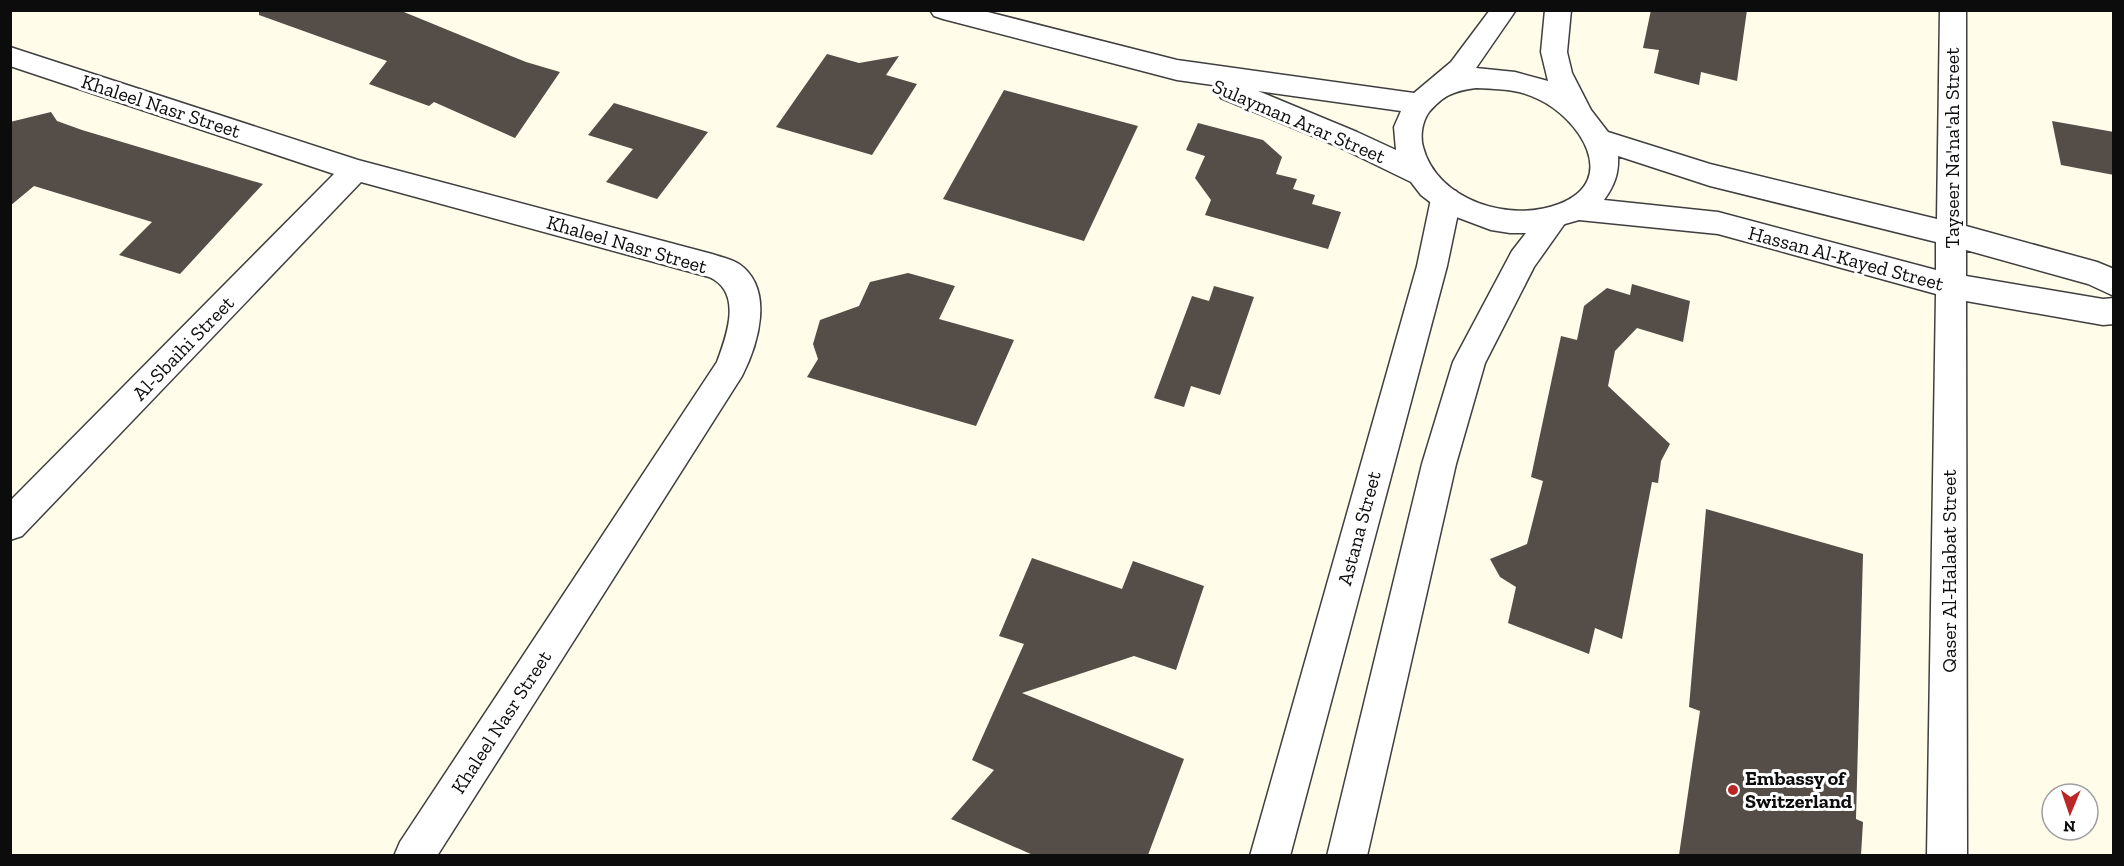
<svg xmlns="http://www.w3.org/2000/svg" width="2124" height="866" font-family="'Zilla Slab',serif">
<rect width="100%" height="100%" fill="#fffcea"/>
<g fill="#544d48">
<polygon points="259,10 399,10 526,62 560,72 515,138 434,102 429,106 369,84 387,61 259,15"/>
<polygon points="1651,10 1747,10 1737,81 1701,72 1699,85 1654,73 1659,50 1643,48"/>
<polygon points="827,54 859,63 899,56 886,75 917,84 872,155 776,127"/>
<polygon points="1004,90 1138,126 1084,241 943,199"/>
<polygon points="614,103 708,132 657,199 606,182 633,149 588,135"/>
<polygon points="51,112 57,121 82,130 263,184 180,274 119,255 152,222 34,186 10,206 10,122"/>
<polygon points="2052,121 2114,132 2114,175 2061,165"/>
<polygon points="1198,123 1263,140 1282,157 1276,174 1297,179 1293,189 1315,195 1312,204 1341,212 1328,249 1205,215 1211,200 1195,178 1205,156 1186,150"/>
<polygon points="908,273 955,286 939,319 1014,340 976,426 807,377 818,359 813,344 820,320 859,306 870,282"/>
<polygon points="1632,284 1690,301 1683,342 1637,328 1615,351 1608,386 1670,444 1661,461 1658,483 1652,482 1622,639 1595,628 1589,654 1508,623 1516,587 1500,577 1490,559 1527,544 1543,481 1531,477 1561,336 1577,340 1584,306 1607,288 1630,295"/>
<polygon points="1214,286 1254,297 1220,395 1191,386 1184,407 1154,398 1192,296 1209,301"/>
<polygon points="1706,509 1863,554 1856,819 1863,822 1861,855 1679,855 1700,711 1689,707"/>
<polygon points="1032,558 1122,589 1133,561 1204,586 1176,670 1134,656 1022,693 1184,759 1148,855 1033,855 951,819 994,770 972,760 1024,644 999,636"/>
</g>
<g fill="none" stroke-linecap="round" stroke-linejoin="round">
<g stroke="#3f3f3f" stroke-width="3">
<g id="minor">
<path d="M930 10H980L1177 60 1414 93 1451 62 1490 10H1516L1476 68 1515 72 1548 81 1541 52 1545 10H1571L1567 52 1572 73 1591 110 1608 132 1710 164 1937 219 1940 10H1966V226L2097 262 2114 269V296L2088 284 1966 250V276L2103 299 2114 298V324L2103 325 1966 301 1967 856H1927L1936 294 1718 234 1579 220 1533 233H1510L1491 230 1443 212 1421 195 1411 182 1337 146 1221 98 1217 91 1220 86 1177 80 943 19 934 16ZM1476 88C1497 89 1519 89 1538 99 1579 118 1621 180 1559 204 1511 223 1437 201 1423 147 1420 136 1422 122 1429 112 1435 105 1444 96 1454 93 1461 90 1469 89 1476 88ZM1258 91 1401 111 1394 127 1396 150 1357 132ZM1618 156 1710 186 1936 242V270L1718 212 1604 200C1614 186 1619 174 1618 156Z"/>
<path d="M10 47 358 160 712 254C721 257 731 259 739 264 775 289 758 345 742 376L437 856H394L400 842 717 362C727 335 743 292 709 277L361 182 22 536 10 540V501L334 174 10 66Z"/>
</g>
</g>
<g stroke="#3f3f3f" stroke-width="3">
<g id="tertiary">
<polygon points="1446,188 1456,191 1461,199 1447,266 1290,856 1250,856 1417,266 1431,199 1436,191"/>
<polygon points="1553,208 1563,211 1568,219 1534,267 1485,363 1456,464 1367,856 1327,856 1422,464 1453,362 1512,251 1543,211"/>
</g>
</g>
<use href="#minor" fill="#fff" fill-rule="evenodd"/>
<use href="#tertiary" fill="#fff" fill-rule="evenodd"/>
</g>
<circle fill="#ba2725" stroke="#fff" stroke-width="2" cx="1733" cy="790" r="6"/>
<g text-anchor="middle" stroke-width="6" stroke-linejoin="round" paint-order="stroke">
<g font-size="20" fill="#0c0c0c" stroke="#fff">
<text transform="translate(161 106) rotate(18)" y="7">Khaleel Nasr Street</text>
<text transform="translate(1299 121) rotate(23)" y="7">Sulayman Arar Street</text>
<text transform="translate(1952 148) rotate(-90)" y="7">Tayseer Na'na'ah Street</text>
<text transform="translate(627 244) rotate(16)" y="7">Khaleel Nasr Street</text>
<text transform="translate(1846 258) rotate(15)" y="7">Hassan Al-Kayed Street</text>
<text transform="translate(183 348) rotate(-46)" y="7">Al-Sbaihi Street</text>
<text transform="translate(1359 528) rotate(-75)" y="7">Astana Street</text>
<text transform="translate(1949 571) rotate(-90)" y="7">Qaser Al-Halabat Street</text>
<text transform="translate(501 722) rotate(-57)" y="7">Khaleel Nasr Street</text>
</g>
<g font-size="20" font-weight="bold" fill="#0c0c0c" stroke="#fff" text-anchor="start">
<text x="1745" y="785">Embassy of<tspan x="1745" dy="23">Switzerland</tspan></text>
</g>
</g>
<rect width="2124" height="866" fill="none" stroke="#0c0c0c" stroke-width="24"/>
<g transform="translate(2070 812) rotate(182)"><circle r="28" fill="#ffffff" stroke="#9e9e9e" stroke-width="1.5"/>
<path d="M0-4.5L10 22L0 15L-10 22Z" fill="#ba2725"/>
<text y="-9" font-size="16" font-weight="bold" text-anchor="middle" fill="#0c0c0c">N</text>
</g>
</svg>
